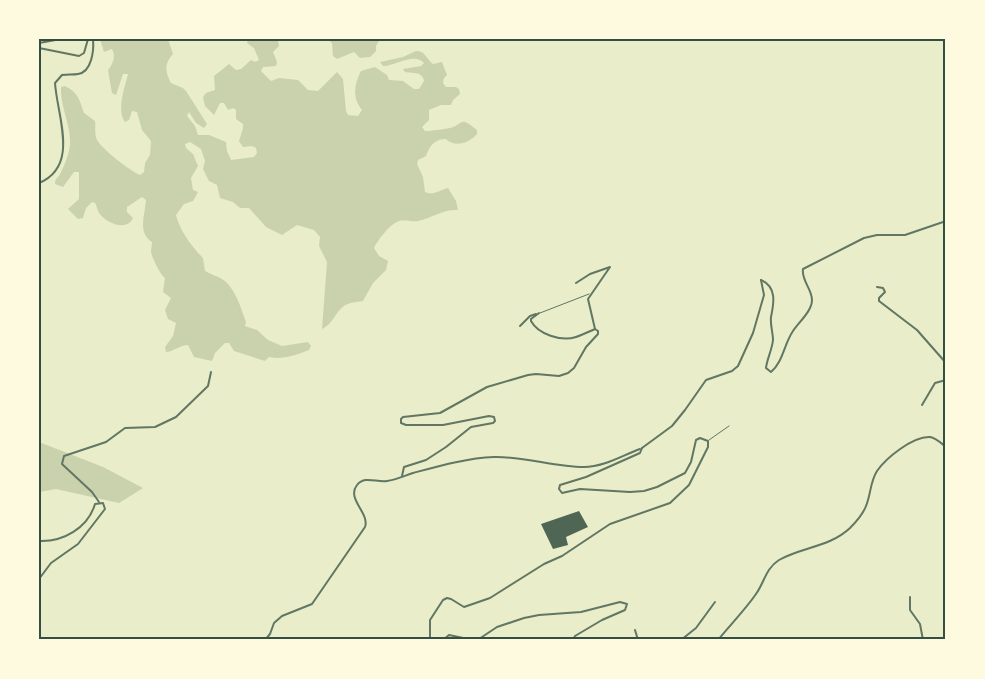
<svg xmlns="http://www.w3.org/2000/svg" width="985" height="679" font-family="'Zilla Slab',serif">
<rect width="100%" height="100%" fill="#e9edc9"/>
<g fill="#cad2ad">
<path d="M100 39H168L173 54C164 64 165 72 171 83L183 88 186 91 207 124 204 128 196 123 189 112 187 116 195 126 198 135H209L226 142 227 151 231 160 254 157 257 153 256 148 252 146 243 147 239 141 243 128V124L236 119V110L233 108 228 110 224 103H220L214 115 205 106 203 97 206 93 215 90 214 76 229 64 236 70 241 69 251 60 255 62 259 60 254 48 247 43 248 39H278L279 46 273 52 277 62 276 66 263 67 261 71 271 81 279 78 298 80 308 90 318 91 337 72 343 79 346 111 348 115 358 116 362 110C352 98 354 85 361 71L375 67 387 75 389 80 403 81 414 89H419L424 81C422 71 414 74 405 72L403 69 421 66 424 63C414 52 396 66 383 66L380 62 403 57 416 51C426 51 426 59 433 64L442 62 447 75 444 78 443 83 446 87H456L459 89 460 94 453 100 451 105H441L429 110V120L422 127 425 131C432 131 443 129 450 128 464 124 459 115 477 130V134C469 143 455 148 446 139 435 139 429 146 426 156L418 160 417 164 423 177 425 192C433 196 440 190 448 188L456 201 458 210C443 209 432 218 418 221 409 222 403 218 395 223 388 227 377 241 374 248L379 256 388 261 386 270 373 283 363 301C358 302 352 302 348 304 336 308 335 323 322 329L327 262 319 246 320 237 314 230 297 225 282 235 266 227 249 208H240L233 202 220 198 217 185 209 181 203 169 205 161 201 149 190 142 185 144 186 148 193 154 198 166 191 178 193 190 198 192 193 201 184 204 176 215C180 231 192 247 203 258L205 271C212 275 217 276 222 279 235 287 241 308 246 322L245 326 257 330 268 340 282 346 308 342 311 346 309 350C296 355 282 360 269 357L265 361 234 351 229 343H225L215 353 212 361 194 357 188 345C180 345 175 351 166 352L165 347 173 336 176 323 168 319 165 310 171 298 163 292 165 278C160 275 152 257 151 252 151 248 152 245 152 242 137 232 145 215 146 200L142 197 127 207V212L133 218C127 232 106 223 99 213 97 210 97 206 95 203L92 202 86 208 83 218 78 219 68 209 79 199V172H74L63 187 55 184C55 177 59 178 61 172 65 164 69 154 70 144 71 125 60 107 61 87L65 86C78 92 80 101 84 113L95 121C96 127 94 134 97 140 102 149 130 171 140 175L144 172 145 163 150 155 151 141 142 130 137 112 132 111 129 120 125 122C116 110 125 87 128 74H123L116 95 112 93 108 70C113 64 116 57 112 49L104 52Z"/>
<polygon points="328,39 389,39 380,39 376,46 376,51 370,57 360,58 354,52 337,59 333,56 332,43"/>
<polygon points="39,442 103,467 143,488 119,503 56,489 39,492"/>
</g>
<polygon fill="#4f6655" points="579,511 588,527 566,537 568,545 553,549 541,524"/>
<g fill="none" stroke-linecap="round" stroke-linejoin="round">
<g stroke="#617663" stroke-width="1">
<polyline points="540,313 589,294"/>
<polyline points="709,440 729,426"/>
</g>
<g stroke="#617663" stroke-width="2">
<polyline points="39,43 61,39"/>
<polyline points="39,48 79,56 84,53 88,39"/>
<polyline points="877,287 883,288 885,292 879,298 879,301 917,330 946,363"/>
<path d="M539 313 531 319V321C538 334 561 342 576 337 582 335 588 332 595 329"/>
<polyline points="520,326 530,316 536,314"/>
<polyline points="922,405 935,383 946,380"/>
<polyline points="402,476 404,467 426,460 446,447 471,427 493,423 495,421 494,417 489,416 443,425 406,425 401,423 401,419 403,417 440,413 487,387 528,375 536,374 559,376 568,373 574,368 586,347 598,334 598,331 595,329 588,299 610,267 590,274 576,283"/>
<polyline points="99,502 92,492 62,464 64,456 106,442 125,428 155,427 176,417 208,386 211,372"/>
<polyline points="910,597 910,610 920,624 923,640"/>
<polyline points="635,630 638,640"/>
<path d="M265 640 270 634 274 623 282 616 312 604 365 527C370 513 346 499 357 485 365 475 377 483 387 481 395 480 404 476 413 473 439 466 467 458 494 457 524 456 554 467 584 467 604 467 623 455 640 449"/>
<polyline points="430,640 430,620 443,600 447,598 451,599 464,607 490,598 544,564 562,556 610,524 670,503 689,485 708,447 708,441 700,438 696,440 691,462 685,473 657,487 644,491 630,492 580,489 562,493 559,489 560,485 586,477 640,453 642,448"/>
<polyline points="443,640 449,635 468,639 479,639 497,627 524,618 539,615 581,612 620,602 627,604 625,610 602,620 575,636 573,640"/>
<polyline points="681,640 696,628 715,602"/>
</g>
<g stroke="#617663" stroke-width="2">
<path d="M39 183C80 166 57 116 55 83L62 75C67 74 73 75 78 74 92 72 94 50 93 39"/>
<path d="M761 280C777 287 774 303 771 317 770 324 773 333 773 340 772 350 767 359 766 368L771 372C783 362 784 344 793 331 799 322 812 311 812 300 812 289 801 280 803 269L864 238 877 235H905L946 221"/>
<polyline points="642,448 672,426 685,410 706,380 732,371 738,366 753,333 764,295 761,280"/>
<path d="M39 541C63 542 88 528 95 504L103 503 105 509 78 544 51 563 39 579"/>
<path d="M718 640C730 625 745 610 756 594 764 583 766 568 779 560 802 547 830 547 850 528 856 522 863 514 866 506 871 494 870 482 877 471 886 458 913 436 930 437 936 438 941 443 946 447"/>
</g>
</g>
<rect width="985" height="679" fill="none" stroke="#fefae0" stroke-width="81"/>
<rect x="40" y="40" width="904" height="598" fill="none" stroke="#344e41" stroke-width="2"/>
</svg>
